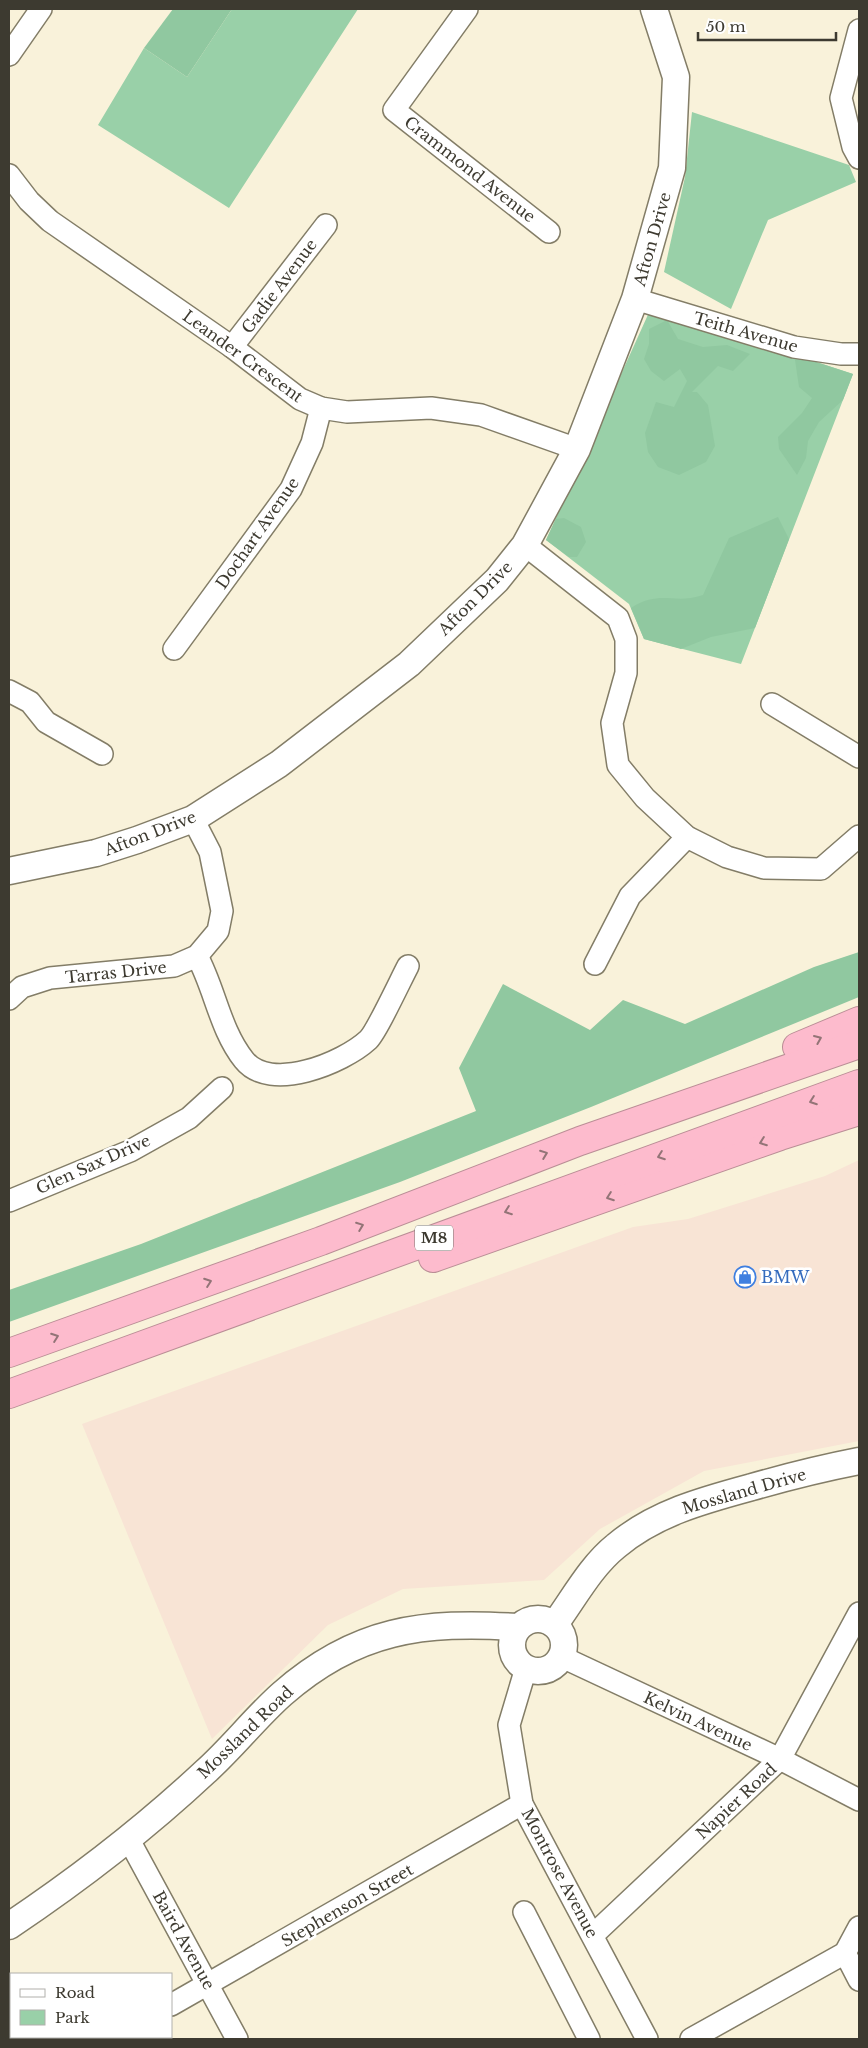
<svg xmlns="http://www.w3.org/2000/svg" width="868" height="2048" font-family="'Libre Baskerville',serif">
<rect width="100%" height="100%" fill="#f9f2da"/>
<polygon fill="#f8e4d5" points="859,1160 859,1441 704,1471 600,1529 544,1580 403,1589 328,1625 212,1739 82,1424 633,1227 688,1219 825,1176"/>
<g fill="#99d0a8">
<polygon points="232,9 358,9 229,208 98,125 144,48 187,77"/>
<polygon points="692,112 849,165 856,182 768,220 731,309 664,272 685,177"/>
<polygon points="651,308 853,374 741,664 644,639 629,604 546,540"/>
</g>
<g fill="#90c8a0">
<polygon points="173,9 232,9 187,77 144,48"/>
<polygon points="667,320 678,339 703,347 727,345 750,354 733,371 718,366 692,392 697,392 708,405 715,446 706,462 679,475 658,467 648,452 645,433 656,402 674,407 687,381 680,369 664,381 651,371 644,359 649,344 649,329"/>
<polygon points="804,358 853,374 843,400 819,422 808,441 806,458 797,475 779,449 778,437 802,413 812,398 799,387 795,360"/>
<path d="M778 517 789 539 755 628 711 637 681 649 644 639 631 608C661 589 673 605 703 595L729 538Z"/>
<polygon points="564,518 581,527 586,542 577,557 569,557 546,540 556,519"/>
<polygon points="859,952 859,997 591,1107 400,1182 9,1322 9,1290 141,1244 476,1111 459,1068 503,984 590,1030 623,1000 685,1024 814,967"/>
</g>
<g fill="none" stroke-linecap="round" stroke-linejoin="round">
<g stroke="#837d67" stroke-width="24">
<g id="minor">
<polyline points="467,9 394,110 549,232"/>
<polyline points="859,30 841,98 853,147 859,158"/>
<polyline points="9,55 41,9"/>
<polyline points="9,175 29,201 50,221 232,347 300,399 321,408 347,412 431,408 481,415 577,449"/>
<polyline points="635,299 794,347 841,354 859,354"/>
<polyline points="232,347 326,225"/>
<polyline points="525,545 618,618 626,639 626,673 612,723 618,765 645,798 687,837 727,857 764,868 821,869 859,836"/>
<polyline points="174,649 291,489 312,443 321,408"/>
<polyline points="9,691 30,702 46,722 102,754"/>
<polyline points="772,704 859,757"/>
<path d="M197 956C215 989 220 1030 244 1060 270 1093 343 1063 368 1040 376 1033 401 979 408 966"/>
<polyline points="595,964 630,896 687,837"/>
<polyline points="9,999 22,987 50,978 174,966 197,956 218,931 222,911 210,852 193,819"/>
<polyline points="9,1201 130,1151 189,1118 222,1088"/>
<polyline points="562,1657 780,1759 859,1800"/>
<polyline points="526,1668 509,1725 522,1804 647,2039"/>
<polyline points="129,1840 237,2039"/>
<polyline points="524,1912 589,2039"/>
<polyline points="593,1935 780,1759 859,1613"/>
<polyline points="845,1953 859,1980"/>
<polyline points="171,2005 522,1804"/>
<polyline points="107,2039 112,2037"/>
<polyline points="691,2039 845,1953 859,1927"/>
</g>
</g>
<g stroke="#837d67" stroke-width="29">
<g id="tertiary">
<polyline points="9,871 96,853 137,840 193,819 279,764 409,664 497,580 525,545 577,449 635,299 672,168 676,77 654,9"/>
<circle cx="538" cy="1645" r="26"/>
<path d="M555 1624C574 1598 591 1566 616 1546 655 1513 704 1500 752 1487 787 1477 823 1468 859 1461"/>
<path d="M9 1926C79 1879 143 1830 205 1772 232 1748 255 1718 282 1694 356 1629 423 1621 518 1627"/>
</g>
</g>
<g stroke="#ba8e96" stroke-width="30">
<g id="motorway">
<polyline points="797,1047 859,1021"/>
<polyline points="433,1258 780,1136 859,1111"/>
<polyline points="9,1353 321,1241 580,1141 859,1044"/>
<polyline points="9,1394 859,1084"/>
</g>
</g>
<use href="#minor" stroke="#fff" stroke-width="21"/>
<use href="#tertiary" stroke="#fff" stroke-width="26"/>
<use href="#motorway" stroke="#fdbbcd" stroke-width="28"/>
</g>
<defs><path id="oneway-chevron" d="M-2-3.5L2.5 0L-2 3.5" fill="none" stroke-width="1.6" stroke-linecap="round" stroke-linejoin="round" transform="scale(1.25)"/></defs>
<g stroke="#937477">
<use href="#oneway-chevron" transform="translate(818 1039) rotate(-23)"/>
<use href="#oneway-chevron" transform="translate(813 1101) rotate(160)"/>
<use href="#oneway-chevron" transform="translate(763 1142) rotate(160)"/>
<use href="#oneway-chevron" transform="translate(544 1154) rotate(-21)"/>
<use href="#oneway-chevron" transform="translate(661 1156) rotate(160)"/>
<use href="#oneway-chevron" transform="translate(610 1197) rotate(160)"/>
<use href="#oneway-chevron" transform="translate(508 1211) rotate(160)"/>
<use href="#oneway-chevron" transform="translate(360 1226) rotate(-21)"/>
<use href="#oneway-chevron" transform="translate(208 1282) rotate(-20)"/>
<use href="#oneway-chevron" transform="translate(55 1337) rotate(-20)"/>
</g>
<defs>
<g id="shop-ring" transform="scale(1.125)"><circle r="9.5" fill="#fff" stroke="#3f7fe0" stroke-width="1.5"/><path d="M-5-2.5h2.3a2.7 3.5 0 0 1 5.4 0H5L5.5 6h-11ZM-1.5-2.5h3a1.5 2.3 0 0 0-3 0Z" fill="#3f7fe0"/></g>
</defs>
<g fill-rule="evenodd">
<use href="#shop-ring" x="745" y="1277"/>
</g>
<g text-anchor="middle" stroke-width="5" stroke-linejoin="round" paint-order="stroke">
<rect fill="#fff" stroke="#77756e" stroke-width="1" x="415" y="1225.5" width="38" height="25" rx="4"/>
<g font-size="15" font-weight="bold" fill="#3d3a30">
<text x="434" y="1243">M8</text>
</g>
<g font-size="16" fill="#3d3a30" stroke="#fff">
<text transform="translate(470 169) rotate(38)" y="6">Crammond Avenue</text>
<text transform="translate(652 239) rotate(-74)" y="6">Afton Drive</text>
<text transform="translate(279 286) rotate(-53)" y="6">Gadie Avenue</text>
<text transform="translate(746 332) rotate(16)" y="6">Teith Avenue</text>
<text transform="translate(243 356) rotate(36)" y="6">Leander Crescent</text>
<text transform="translate(257 533) rotate(-55)" y="6">Dochart Avenue</text>
<text transform="translate(475 598) rotate(-45)" y="6">Afton Drive</text>
<text transform="translate(150 833) rotate(-21)" y="6">Afton Drive</text>
<text transform="translate(116 972) rotate(-6)" y="6">Tarras Drive</text>
<text transform="translate(93 1164) rotate(-24)" y="6">Glen Sax Drive</text>
<text transform="translate(744 1491) rotate(-16)" y="6">Mossland Drive</text>
<text transform="translate(698 1721) rotate(25)" y="6">Kelvin Avenue</text>
<text transform="translate(245 1732) rotate(-44)" y="6">Mossland Road</text>
<text transform="translate(736 1801) rotate(-43)" y="6">Napier Road</text>
<text transform="translate(560 1873) rotate(62)" y="6">Montrose Avenue</text>
<text transform="translate(347 1905) rotate(-30)" y="6">Stephenson Street</text>
<text transform="translate(184 1940) rotate(61)" y="6">Baird Avenue</text>
</g>
<g font-size="16" fill="#366cbe" stroke="#fff" text-anchor="start">
<text x="761" y="1283">BMW</text>
</g>
</g>
<rect width="868" height="2048" fill="none" stroke="#3d3a30" stroke-width="20"/>
<rect x="10" y="1973" width="162" height="65" fill="#ffffff" stroke="#b1b0ac"/>
<rect x="20" y="1989" width="25" height="8" fill="#ffffff" stroke="#b1b0ac"/>
<text x="55" y="1998" font-size="15" fill="#3d3a30">Road</text>
<rect x="20" y="2010" width="25" height="15" fill="#99d0a8" stroke="#b1b0ac"/>
<text x="55" y="2023" font-size="15" fill="#3d3a30">Park</text>
<path d="M698 32v8h138v-8" fill="none" stroke="#3d3a30" stroke-width="2.5"/>
<text x="706" y="32" font-size="15" fill="#3d3a30" stroke="#ffffff" stroke-width="4" paint-order="stroke">50 m</text>
</svg>
